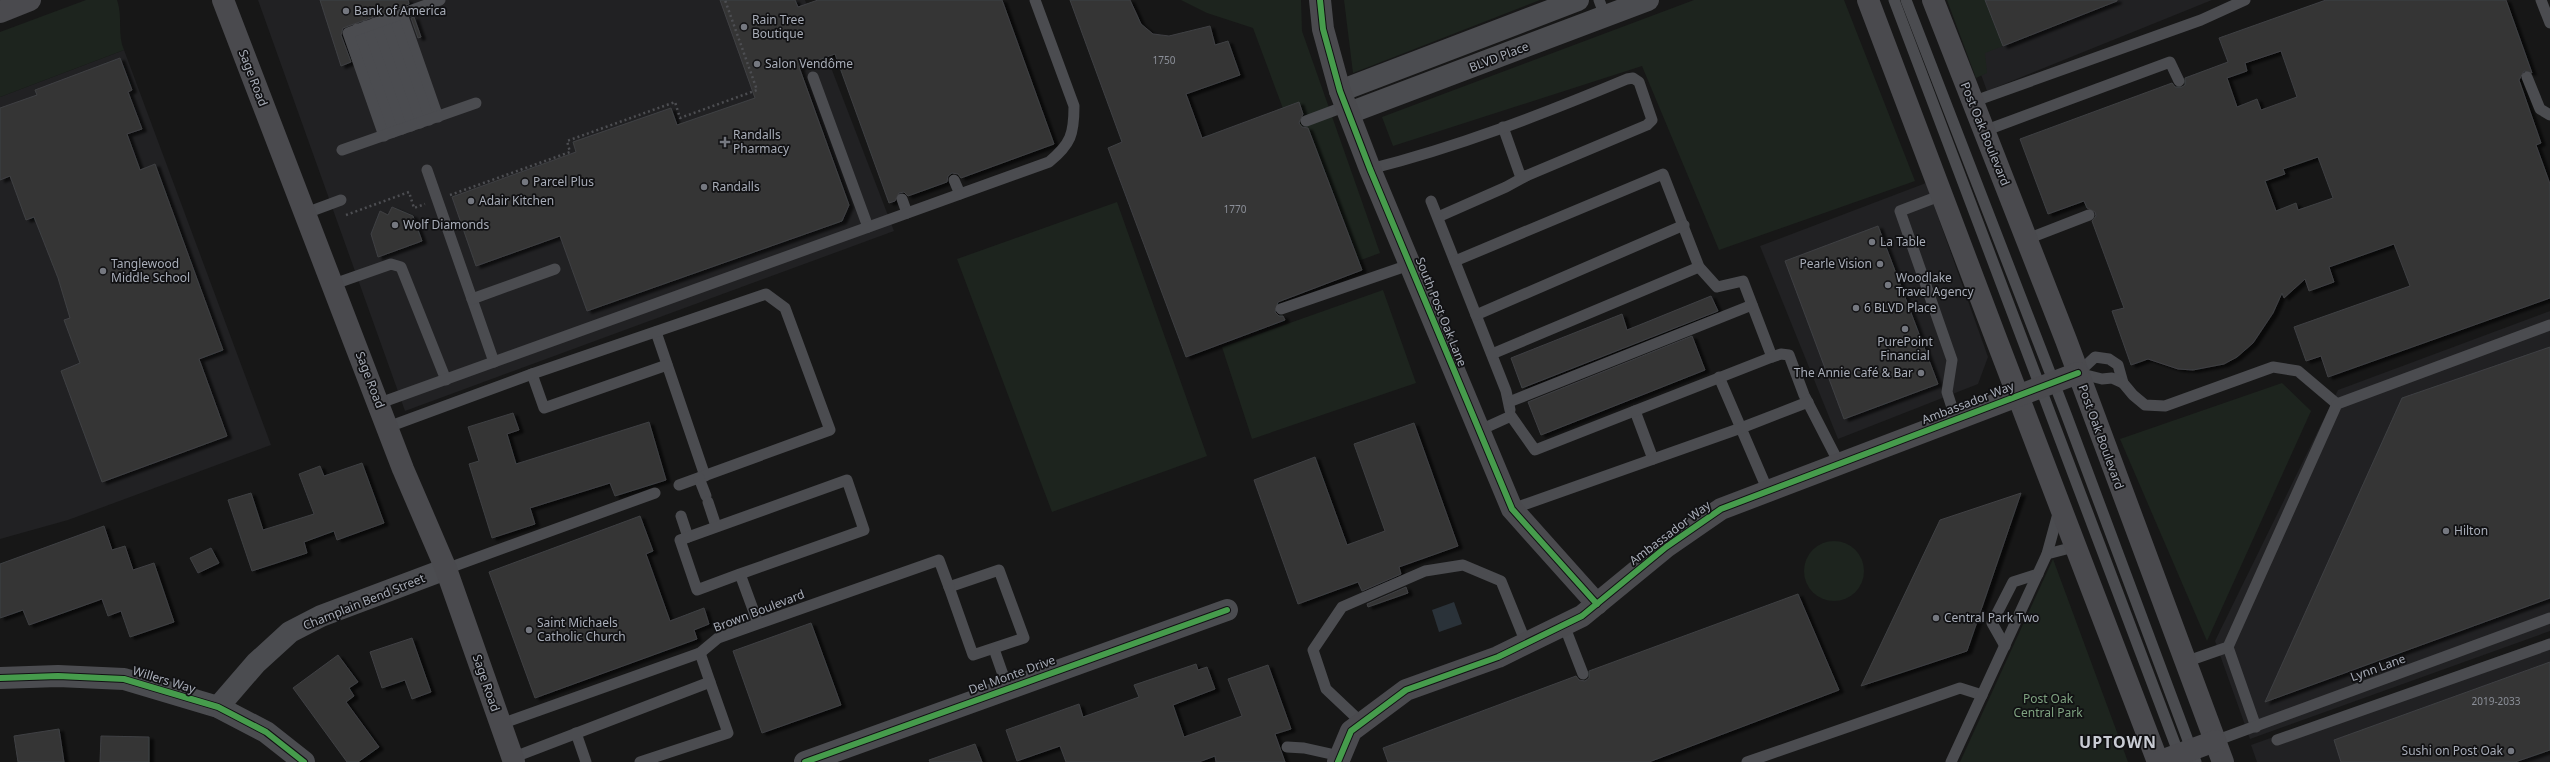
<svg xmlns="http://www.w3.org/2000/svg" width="2550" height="762" font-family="'Noto Sans',sans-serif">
<defs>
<filter id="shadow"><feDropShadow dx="4.5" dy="2.5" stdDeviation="1" flood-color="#0009"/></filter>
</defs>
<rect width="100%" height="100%" fill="#171717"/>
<g fill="#212123">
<polygon points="258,0 805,0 894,231 405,411"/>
<polygon points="1954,0 2212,0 1987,91"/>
<polygon points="124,50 271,445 68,520 0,539 0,97"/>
<polygon points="1926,183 1988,357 1978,384 1838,439 1760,246"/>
<polygon points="2550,311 2550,631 2250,739 2215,641 2338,390"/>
<polygon points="2550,638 2550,762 2257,762 2251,745"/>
</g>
<g fill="#1d241e">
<path d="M86 0H117C123 17 117 34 124 50L0 97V32Z"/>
<polygon points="1181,0 1301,0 1302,31 1380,253 1342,267 1253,28 1207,13"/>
<polygon points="1344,0 1540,0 1353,73"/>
<polygon points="1694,0 1844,0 1915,181 1719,250 1642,66 1393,146 1382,117"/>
<polygon points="1947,0 1985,0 2003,46 1985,53 1987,73 1976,78"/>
<polygon points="1117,202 1207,456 1052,512 957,259"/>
<polygon points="1383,290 1416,383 1252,439 1222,347"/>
<polygon points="2282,383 2311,411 2207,641 2120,439"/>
<circle cx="1834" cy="571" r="30"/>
<polygon points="2053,559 2128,762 1960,762"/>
</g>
<polygon fill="#2a3239" points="1454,602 1462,624 1439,632 1432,610"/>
<g fill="#353536" stroke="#3f4043" fill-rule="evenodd" filter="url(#shadow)">
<polygon points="320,0 408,0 409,4 343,28 341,35 351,62 341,66"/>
<polygon points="720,0 795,0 798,7 818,0 1002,0 1054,144 961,178 958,174 952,173 948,176 947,182 908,196 904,192 899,193 895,201 889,203 835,54 799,67 849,205 842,221 587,311 560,236 476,266 452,197 576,152 573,142 671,108 677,125 755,98"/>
<polygon points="1070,0 1130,0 1141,24 1153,34 1169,36 1210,26 1215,45 1228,41 1240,75 1186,94 1202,138 1299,102 1303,114 1299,123 1302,127 1308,128 1362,270 1278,302 1275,312 1279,316 1283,316 1285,320 1186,357 1108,148 1122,142"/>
<polygon points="1985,0 2117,0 2117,1 2003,46"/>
<path d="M2326 0H2506L2532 73 2524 71 2519 80 2541 143 2536 145 2550 184V298L2328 377 2321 356 2306 361 2294 327 2410 286 2394 244 2329 267 2334 282 2309 291 2305 279 2284 298 2282 293 2273 313 2253 343 2237 357 2224 364 2193 370 2178 369 2148 359 2131 365 2112 311 2124 308 2092 221 2096 216 2095 212 2087 208 2084 201 2048 214 2020 139 2172 83 2175 87H2182L2185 85V78L2228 62 2219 38ZM2281 51 2297 97 2261 110 2257 99 2237 107 2227 78 2247 71 2245 63ZM2318 157 2333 198 2298 210 2296 203 2276 211 2265 181 2285 174 2283 169Z"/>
<polygon points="414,17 421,37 418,38 411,18"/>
<polygon points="120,58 132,90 128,92 142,129 127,134 140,170 155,164 223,350 199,359 227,436 102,482 61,371 80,363 64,320 70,318 58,278 34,217 26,220 10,176 0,180 0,108 37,95 35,90"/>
<polygon points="392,207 413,216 422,241 378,257 371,234 380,211 388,215"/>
<polygon points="1878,226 1938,384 1844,419 1785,261"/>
<polygon points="1711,296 1718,311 1522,388 1511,358 1622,314 1627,330"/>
<polygon points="1692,336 1705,370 1541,435 1528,402"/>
<polygon points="2550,347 2550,598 2265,702 2402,398"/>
<polygon points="513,413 519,430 507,434 516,464 649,422 666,480 615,496 610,483 530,508 535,524 492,538 469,464 479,461 468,427"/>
<polygon points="1414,423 1458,546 1399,567 1401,574 1362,591 1358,582 1298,604 1254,480 1315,457 1347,545 1385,531 1354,444"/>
<polygon points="362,463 384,523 337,540 334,531 304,542 307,553 252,571 228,500 251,493 263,530 314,514 299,474 320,466 324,476"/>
<polygon points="2021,493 1967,651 1861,686 1940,520"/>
<polygon points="640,516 653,551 646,554 670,621 704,608 709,624 694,630 697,639 535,698 489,572"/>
<polygon points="104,526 112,550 125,546 133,570 154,563 174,622 130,637 121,611 108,616 102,599 29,625 23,610 0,618 0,564"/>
<polygon points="211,548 219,563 198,573 190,558"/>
<polygon points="1406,587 1408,593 1368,607 1367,604"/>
<polygon points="1798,594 1839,690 1649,762 1388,762 1383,748 1576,676 1579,680 1585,681 1589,678 1589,671"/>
<polygon points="811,623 841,705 762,733 733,651"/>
<polygon points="412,638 431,692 412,699 405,680 382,688 370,652"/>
<polygon points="338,655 358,682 349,688 354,696 346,702 379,747 358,762 347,762 293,688"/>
<polygon points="2550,662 2550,750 2515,762 2341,762 2334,740"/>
<polygon points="1196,664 1198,670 1207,667 1215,689 1173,705 1184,737 1242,716 1228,679 1268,665 1291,729 1275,734 1285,762 1216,762 1215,756 1199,762 1066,762 1060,746 1017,761 1006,730 1079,704 1083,717 1139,697 1134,685"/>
<polygon points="59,729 64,762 18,762 14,736"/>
<polygon points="101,736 149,737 149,762 100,762"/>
<polygon points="975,744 982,762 930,762 929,760"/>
</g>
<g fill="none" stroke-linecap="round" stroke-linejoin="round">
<g stroke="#4d4e52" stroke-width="2.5" stroke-dasharray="2 3" stroke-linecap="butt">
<polyline points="450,195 570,152 567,141 675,102 680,118 757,90 725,0"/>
<polyline points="346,215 409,192 414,208 425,204"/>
</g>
<g stroke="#4b4c50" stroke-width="11">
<polyline points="1599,0 1605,16"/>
<polyline points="1894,0 2180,757"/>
<polyline points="1906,0 2066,414 2196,762"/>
<polyline points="2541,0 2550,23"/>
<polyline points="402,14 438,117"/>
<polyline points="393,17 429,120"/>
<polyline points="384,20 420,123"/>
<polyline points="375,23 411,126"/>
<polyline points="366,26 402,129"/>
<polyline points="357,29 393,132"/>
<polyline points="813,77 868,227"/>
<polyline points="2527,77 2540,109 2550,115"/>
<polyline points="1972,102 2201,20 2245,0"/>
<polyline points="1306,121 1346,106"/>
<polyline points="1503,127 1520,175 1526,176"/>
<polyline points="1984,131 2170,62 2179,81"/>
<polyline points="384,136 348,33 440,0"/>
<polyline points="342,150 476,103"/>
<path d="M1370 169C1458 147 1543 114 1627 79L1633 78 1639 82 1652 120 1647 125 1526 176 1506 187 1438 217"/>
<polyline points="427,170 494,362"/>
<polyline points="954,180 960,194"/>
<polyline points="1942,195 1900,211 1952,360 1947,392 1956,420"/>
<polyline points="902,199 907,213"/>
<polyline points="1431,201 1506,391 1510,410"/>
<polyline points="306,213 341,200"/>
<polyline points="2027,239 2089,215"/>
<polyline points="1455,261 1663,174 1699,267 1717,287 1743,281 1772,357"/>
<polyline points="334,284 391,264 401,267 446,380"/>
<polyline points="472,299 555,269"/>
<polyline points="1281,309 1409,265"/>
<polyline points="1476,315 1684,225"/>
<polyline points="656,332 705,476"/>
<polyline points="1492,354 1699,267"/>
<polyline points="2078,373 2095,357 2109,359 2118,365 2123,383 2133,395 2145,405 2165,406 2273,367 2298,371 2337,404"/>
<polyline points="2078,373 2102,379 2112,378 2123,383"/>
<polyline points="532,374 544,408 667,365"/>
<polyline points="1719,377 1768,491"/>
<polyline points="1509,402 1752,305"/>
<path d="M380 403 1049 162C1071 144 1074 134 1074 106L1035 0"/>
<polyline points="1635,411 1653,459"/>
<polyline points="388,427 532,374 766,294 785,308 830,430 679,485"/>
<polyline points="1478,431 1511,416 1535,450 1772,357 1781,354 1789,355 1804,395 1839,463"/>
<polyline points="699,478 706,496"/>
<polyline points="708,502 716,526"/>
<polyline points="1512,509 1741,428 1808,402"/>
<polyline points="681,516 688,537"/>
<polyline points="2047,554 2074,547"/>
<polyline points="446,569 655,493"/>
<polygon points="999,570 1024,638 973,655 949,587"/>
<polyline points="740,574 864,530 847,480 680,540 697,590 740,574 758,623"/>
<polyline points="1564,625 1583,674"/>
<polyline points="2005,646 1992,623 2013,582 2038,574"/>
<polyline points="2228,647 2256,727"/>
<polyline points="994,649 1008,689"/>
<polyline points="700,653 710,682"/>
<polyline points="2185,662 2228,647 2337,404 2550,325"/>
<polyline points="1362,723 1326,689 1313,650 1342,607 1425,571 1463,565 1501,581 1526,643"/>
<polyline points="501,724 700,653 718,638 746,628 939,560 949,587"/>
<polyline points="576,733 586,762"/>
<polyline points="2277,740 2550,644"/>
<polyline points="2215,741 2550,618"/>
<polyline points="1287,747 1304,748 1340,756"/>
<polyline points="512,758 710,682 728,733 640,762"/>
<polyline points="1747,762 1960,688 1982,695"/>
<polyline points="1951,762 2047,554 2059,510"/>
</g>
<g stroke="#4b4c50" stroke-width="22">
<polyline points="1340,91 1578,0"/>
<polyline points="1349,113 1648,0"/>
<polyline points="0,678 58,676 124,679 218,707 266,732 304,762"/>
<polyline points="218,707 256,663 290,632 321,616 446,569"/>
<polyline points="805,762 1227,610"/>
</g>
<g stroke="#4a4a4e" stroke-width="22">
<polyline points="223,0 403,469 446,569 514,762"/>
<polyline points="1320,0 1323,29 1340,91 1370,169 1512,509 1597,604"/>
<path d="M1868 0C1964 254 2060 509 2158 762"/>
<polyline points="1933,0 2066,340 2223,762"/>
<polyline points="0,12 30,0"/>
<polyline points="1338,762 1351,731 1406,690 1498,657 1582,616 1666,547 1721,509 2078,373"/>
<polyline points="2158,762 2215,741"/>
</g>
<g stroke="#111113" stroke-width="8">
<g id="cycleway">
<polyline points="1320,0 1323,29 1340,91 1370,169 1512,509 1597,604"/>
<polyline points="0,678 58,676 124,679 218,707 266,732 304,762"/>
<polyline points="805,762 1227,610"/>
<polyline points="1338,762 1351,731 1406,690 1498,657 1582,616 1666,547 1721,509 2078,373"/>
</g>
</g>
<use href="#cycleway" stroke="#469c4c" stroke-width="6"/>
</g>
<g fill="#757880" stroke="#111113" stroke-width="1.5">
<circle cx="346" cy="11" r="4"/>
<circle cx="744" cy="27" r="4"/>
<circle cx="757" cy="64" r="4"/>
<path d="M723 136h4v4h4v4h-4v4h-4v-4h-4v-4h4z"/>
<circle cx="525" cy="182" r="4"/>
<circle cx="704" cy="187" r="4"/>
<circle cx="471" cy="201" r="4"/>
<circle cx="395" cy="225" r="4"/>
<circle cx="1872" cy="242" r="4"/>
<circle cx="1880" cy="264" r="4"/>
<circle cx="103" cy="271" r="4"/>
<circle cx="1888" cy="285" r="4"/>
<circle cx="1856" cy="308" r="4"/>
<circle cx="1905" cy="329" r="4"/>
<circle cx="1921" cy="373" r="4"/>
<circle cx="2446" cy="531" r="4"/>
<circle cx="1936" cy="618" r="4"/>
<circle cx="529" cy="630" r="4"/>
<circle cx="2511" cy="751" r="4"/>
</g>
<g text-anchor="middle" stroke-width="3.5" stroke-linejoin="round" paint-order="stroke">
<g font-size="10" fill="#8b8f98">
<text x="1164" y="64">1750</text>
<text x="1235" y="213">1770</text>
<text x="2496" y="705">2019-2033</text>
</g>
<g font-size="12" fill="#a8adb8" stroke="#111113" text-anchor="start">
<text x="354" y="15">Bank of America</text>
<text x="752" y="24">Rain Tree<tspan x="752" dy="14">Boutique</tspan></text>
<text x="765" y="68">Salon Vendôme</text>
<text x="733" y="139">Randalls<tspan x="733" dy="14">Pharmacy</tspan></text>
<text x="533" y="186">Parcel Plus</text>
<text x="712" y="191">Randalls</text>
<text x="479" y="205">Adair Kitchen</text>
<text x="403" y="229">Wolf Diamonds</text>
<text x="1880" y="246">La Table</text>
<text x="111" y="268">Tanglewood<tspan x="111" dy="14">Middle School</tspan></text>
<text x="1872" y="268" text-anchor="end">Pearle Vision</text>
<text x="1896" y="282">Woodlake<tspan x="1896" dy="14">Travel Agency</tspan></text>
<text x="1864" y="312">6 BLVD Place</text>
<text x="1905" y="346" text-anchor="middle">PurePoint<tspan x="1905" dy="14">Financial</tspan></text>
<text x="1913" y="377" text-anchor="end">The Annie Café &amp; Bar</text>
<text x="2454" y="535">Hilton</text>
<text x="1944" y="622">Central Park Two</text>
<text x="537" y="627">Saint Michaels<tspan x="537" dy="14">Catholic Church</tspan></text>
<text x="2503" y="755" text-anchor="end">Sushi on Post Oak</text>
</g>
<g font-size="12" fill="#a8adb8" stroke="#111113">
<text transform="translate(1499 57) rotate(-21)" y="4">BLVD Place</text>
<text transform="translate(253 78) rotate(69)" y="4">Sage Road</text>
<text transform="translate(1985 134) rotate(68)" y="4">Post Oak Boulevard</text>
<text transform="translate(1441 312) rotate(68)" y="4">South Post Oak Lane</text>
<text transform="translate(370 380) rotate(69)" y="4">Sage Road</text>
<text transform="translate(1968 403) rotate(-21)" y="4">Ambassador Way</text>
<text transform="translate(2101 437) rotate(70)" y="4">Post Oak Boulevard</text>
<text transform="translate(1670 533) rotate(-37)" y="4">Ambassador Way</text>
<text transform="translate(364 602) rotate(-22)" y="4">Champlain Bend Street</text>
<text transform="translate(759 611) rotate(-21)" y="4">Brown Boulevard</text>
<text transform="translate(2378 668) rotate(-20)" y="4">Lynn Lane</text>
<text transform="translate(1012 675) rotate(-20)" y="4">Del Monte Drive</text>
<text transform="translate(164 680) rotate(17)" y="4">Willers Way</text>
<text transform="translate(486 683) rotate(71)" y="4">Sage Road</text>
</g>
<g font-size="12" fill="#7fa381" stroke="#111113">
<text x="2048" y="703">Post Oak<tspan x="2048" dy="14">Central Park</tspan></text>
</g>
<g font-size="16" font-weight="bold" letter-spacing="1" fill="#c9ccd4" stroke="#111113">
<text x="2118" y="748">UPTOWN</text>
</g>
</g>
</svg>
